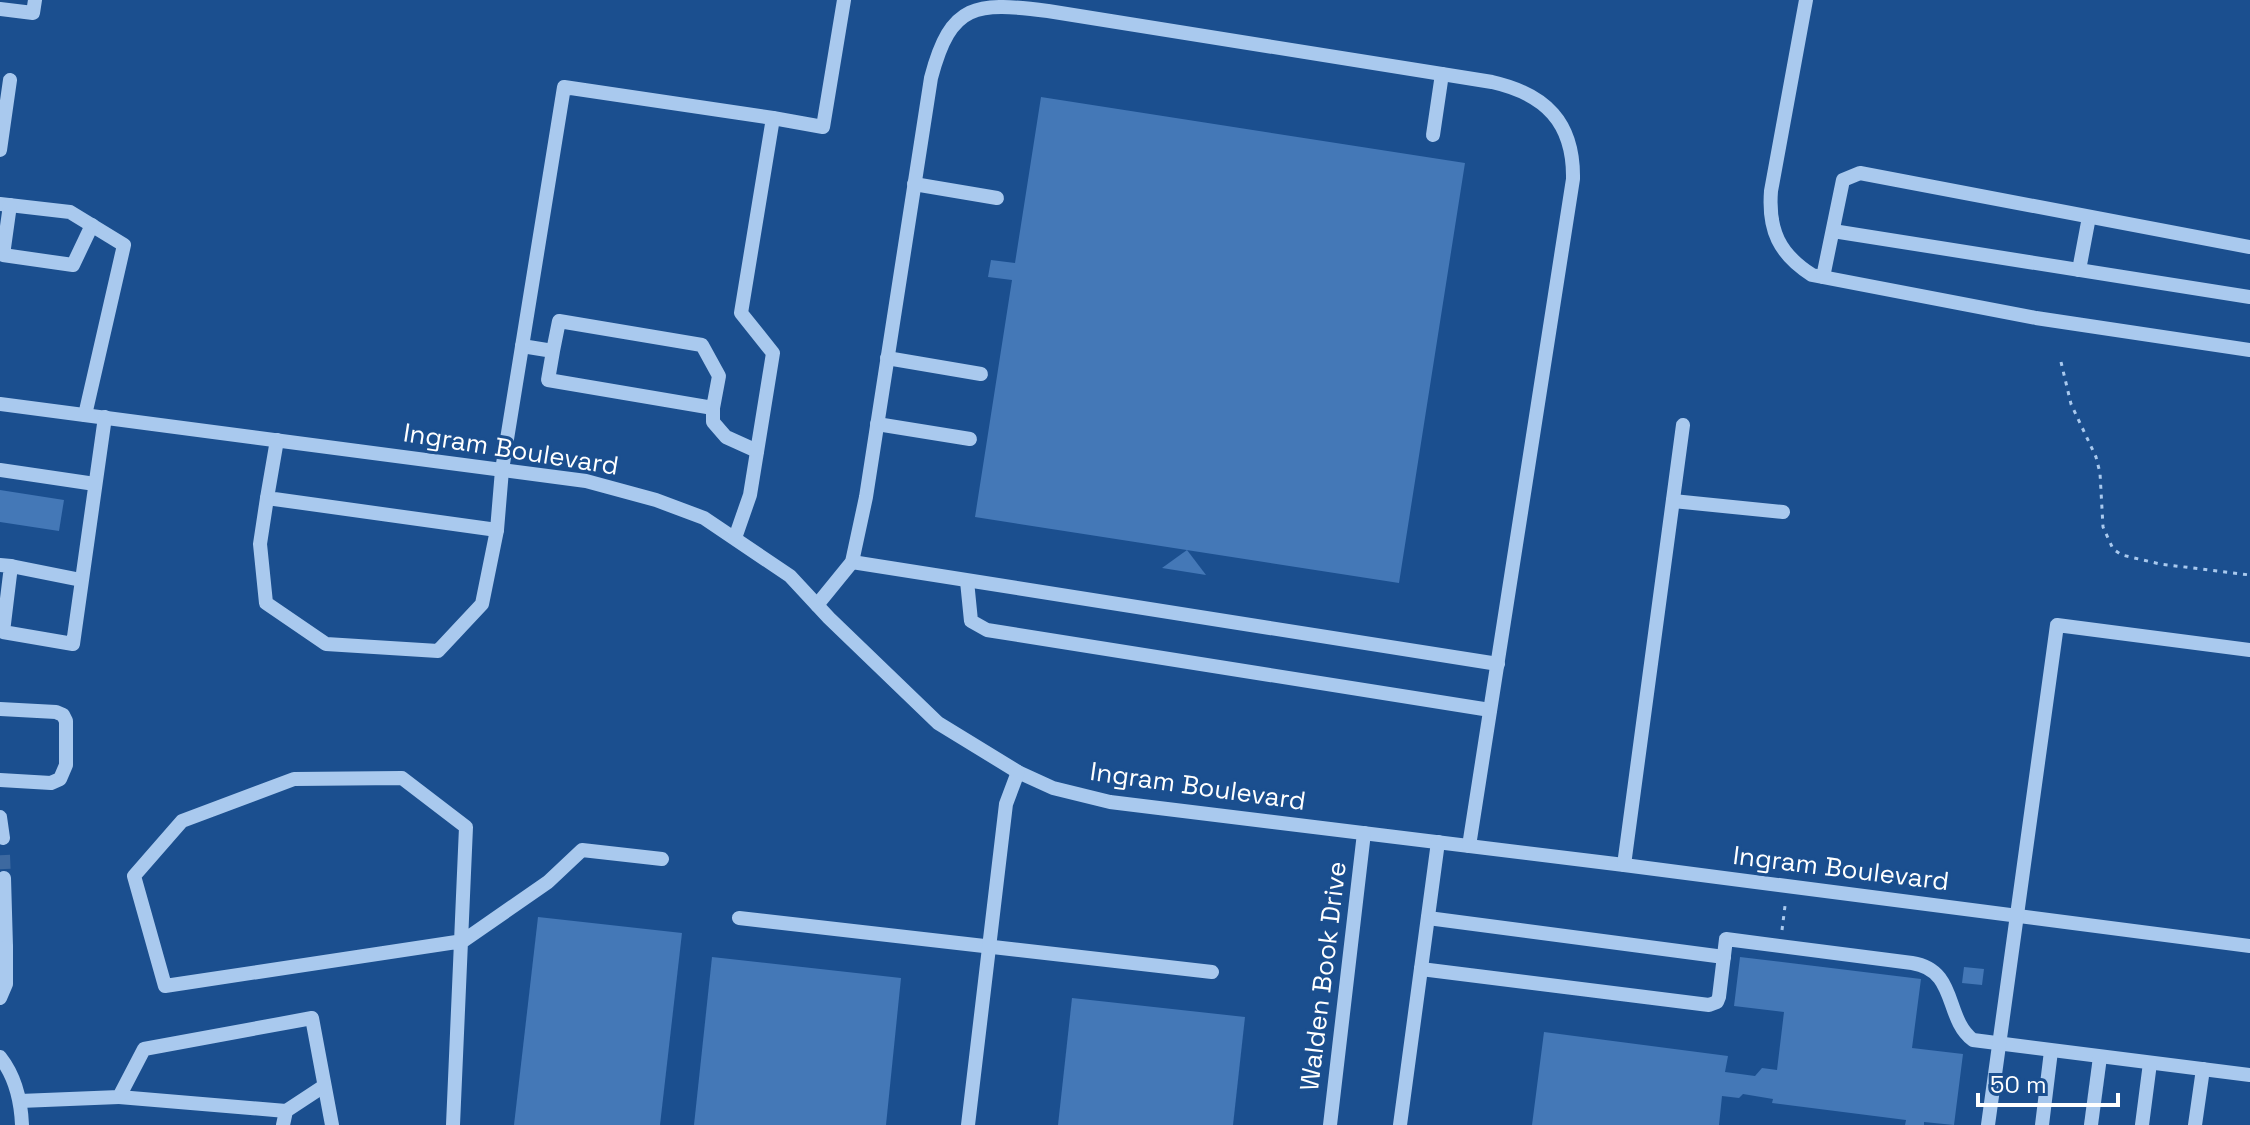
<svg xmlns="http://www.w3.org/2000/svg" width="2250" height="1125" font-family="'Space Grotesk',sans-serif">
<rect width="100%" height="100%" fill="#1b4f8f"/>
<g fill="#4478b7">
<polygon points="1041,97 1465,163 1399,583 975,517 1012,280 988,277 991,260 1015,263"/>
<polygon points="0,490 64,500 59,531 0,522"/>
<polygon points="1187,550 1206,575 1162,568"/>
<polygon points="538,917 682,933 660,1125 514,1125"/>
<polygon points="712,957 901,978 886,1125 694,1125"/>
<polygon points="1740,957 1921,979 1912,1048 1963,1054 1954,1125 1924,1122 1924,1125 1905,1125 1906,1120 1772,1103 1773,1099 1743,1094 1739,1098 1722,1096 1719,1125 1532,1125 1544,1032 1728,1056 1725,1072 1755,1076 1762,1068 1777,1070 1784,1012 1734,1006"/>
<polygon points="1964,967 1984,969 1982,985 1962,983"/>
<polygon points="1072,998 1245,1017 1233,1125 1058,1125"/>
</g>
<g fill="none" stroke-linecap="round" stroke-linejoin="round">
<polyline stroke="#3d69a0" stroke-width="14" stroke-dasharray="14 7" stroke-linecap="butt" points="3,855 4,878"/>
<g stroke="#a9c9ee" stroke-width="3" stroke-dasharray="4 6" stroke-linecap="butt">
<polyline points="2061,362 2071,404 2096,457 2100,473 2103,527 2113,549 2122,555 2160,564 2250,575"/>
<polyline points="1782,930 1785,906"/>
</g>
<g stroke="#a9c9ee" stroke-width="14">
<path d="M1806 0 1771 191C1768 230 1779 254 1812 275L2036 318 2250 350"/>
<polyline points="0,9 33,13 35,0"/>
<polyline points="773,118 823,127 844,0"/>
<polyline points="1433,135 1442,74"/>
<polyline points="0,150 10,80"/>
<polyline points="914,184 997,198"/>
<polyline points="0,204 70,212 124,245 85,415"/>
<polyline points="10,205 3,255 73,265 92,225"/>
<polyline points="1833,231 2250,297"/>
<polyline points="2079,270 2089,217"/>
<polyline points="1823,277 1843,180 1860,173 2250,247"/>
<polyline points="522,346 553,351 559,321 702,345 719,376 713,408 548,380 553,351"/>
<polyline points="887,358 981,374"/>
<polyline points="0,404 586,481 656,500 704,518 790,576 829,618 938,723 1018,772 1053,788 1110,802 1624,865 2250,946"/>
<polyline points="713,408 713,422 726,437 757,451"/>
<polyline points="877,424 970,439"/>
<polyline points="277,440 267,498 497,530 502,470 564,87 773,118 741,313 773,353 750,495 735,538"/>
<polyline points="0,470 95,484"/>
<polyline points="267,498 260,544 266,603 326,644 438,651 482,604 497,530"/>
<polyline points="1673,501 1783,512"/>
<polyline points="852,562 1498,664"/>
<polyline points="0,565 11,566 3,632 73,644 105,417"/>
<polyline points="11,566 81,580"/>
<polyline points="967,581 971,621 987,630 1490,710"/>
<path d="M817 605 852 562 866 497 931 78C951 2 976 2 1048 11L1492 82C1545 94 1574 122 1573 179L1469 846"/>
<polyline points="0,709 56,712 63,715 66,721 66,765 60,779 51,783 0,780"/>
<polyline points="0,817 3,838"/>
<polyline points="1624,865 1683,425"/>
<polyline points="739,918 1212,972"/>
<polyline points="1428,918 1724,957"/>
<polyline points="0,947 6,947 4,878"/>
<path d="M1421 969 1709 1005 1717 1002 1719 997 1726 939 1912 963C1958 970 1944 1018 1973 1040L2250 1075"/>
<polyline points="0,998 6,984 6,947"/>
<path d="M0 1057C15 1076 21 1101 22 1125"/>
<polyline points="119,1097 286,1111"/>
<polyline points="20,1101 119,1097 144,1049 312,1018 332,1125"/>
<polyline points="283,1125 286,1111 324,1086"/>
<polyline points="453,1125 466,827 402,778 294,779 182,821 134,876 165,986 463,941 548,882 582,850 662,859"/>
<polyline points="968,1125 1006,804 1018,772"/>
<polyline points="1330,1125 1364,833"/>
<polyline points="1400,1125 1438,842"/>
<polyline points="1988,1125 2057,625 2250,650"/>
<polyline points="2042,1125 2051,1051"/>
<polyline points="2091,1125 2100,1057"/>
<polyline points="2142,1125 2150,1063"/>
<polyline points="2195,1125 2203,1069"/>
</g>
</g>
<g text-anchor="middle" stroke-width="6" stroke-linejoin="round" paint-order="stroke">
<g font-size="26" fill="#fff" stroke="#1b4f8f">
<text transform="translate(511 449) rotate(9)" y="9">Ingram Boulevard</text>
<text transform="translate(1198 786) rotate(8)" y="9">Ingram Boulevard</text>
<text transform="translate(1841 868) rotate(7)" y="9">Ingram Boulevard</text>
<text transform="translate(1323 976) rotate(-83)" y="9">Walden Book Drive</text>
</g>
</g>
<path d="M1978 1093v12h140v-12" fill="none" stroke="#ffffff" stroke-width="4"/>
<text x="1990" y="1093" font-size="24" fill="#ffffff" stroke="#1b4f8f" stroke-width="6" paint-order="stroke">50 m</text>
</svg>
